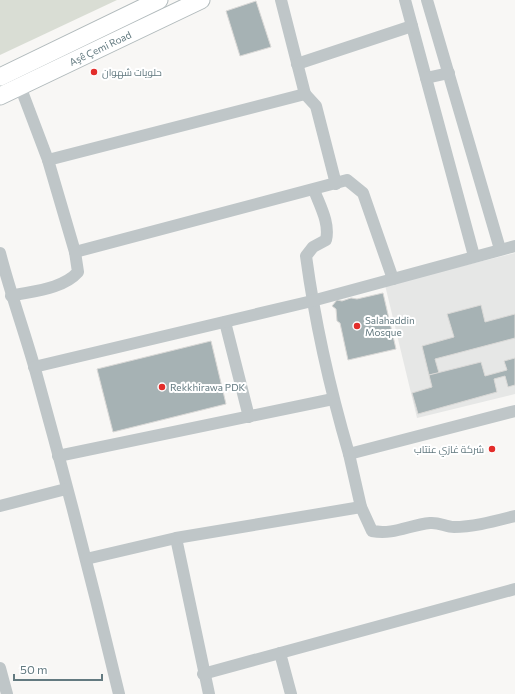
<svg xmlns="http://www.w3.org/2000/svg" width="515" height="694" font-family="Commissioner,Cairo,sans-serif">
<rect width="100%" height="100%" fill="#f8f7f5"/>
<polygon fill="#e6e7e6" points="515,253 515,394 417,418 385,285"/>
<polygon fill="#d9ddd4" points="0,0 117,0 0,55"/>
<g fill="#a6b2b4" stroke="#dad9d7">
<polygon points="256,1 271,47 240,56 226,11"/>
<polygon points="383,293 396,349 348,360 340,323 337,321 336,309 332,306 337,300 342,301 351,298 357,299"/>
<polygon points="481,305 485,322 515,314 515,338 435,359 439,373 429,375 422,346 454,337 447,314"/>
<polygon points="211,341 226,404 113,432 97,369"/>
<polygon points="515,358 515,385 508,387 505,376 494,379 497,392 418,414 412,393 432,387 429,375 481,362 485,376 507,370 504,361"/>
</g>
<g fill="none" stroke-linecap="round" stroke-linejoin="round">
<g stroke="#b1babc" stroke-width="19">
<g id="secondary">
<polyline points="0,77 159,0"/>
<path id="s1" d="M0 96 201 0"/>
</g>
</g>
<g stroke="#bfc6c8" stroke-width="12">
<polyline points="281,0 305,94 48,160 75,252 347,180 363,193 393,279"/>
<polyline points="405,0 474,256"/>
<polyline points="427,0 500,249"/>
<polyline points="297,64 412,26"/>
<polyline points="426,78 449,73"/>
<polyline points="20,86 48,160"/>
<polyline points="305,94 316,106 336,184"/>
<path d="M314 190C320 206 330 223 326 240L313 247 306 256C315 323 330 389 349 454L515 411"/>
<path d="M0 253C10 292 24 330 35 369 65 477 93 585 119 694"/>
<path d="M11 296C33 291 63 289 78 272L75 252"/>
<polyline points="225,322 249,417"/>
<polyline points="34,367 312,301 515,246"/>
<path d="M349 454 361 507 372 531C394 535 409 525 430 523 439 522 446 527 454 527 474 527 495 521 515 516"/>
<polyline points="58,456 333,399"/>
<polyline points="0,506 66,489"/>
<polyline points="176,538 209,694"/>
<polyline points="86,559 176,538 361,507"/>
<polyline points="280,653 291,694"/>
<polyline points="0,668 7,694"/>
<polyline points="203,674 515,589"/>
</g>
<use href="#secondary" stroke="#fff" stroke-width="17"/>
</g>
<g fill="#e32d2a" stroke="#fff" stroke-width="1.5">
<circle cx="94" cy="72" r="4"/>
<circle cx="357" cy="326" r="4"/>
<circle cx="162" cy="387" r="4"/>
<circle cx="492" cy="449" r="4"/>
</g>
<g text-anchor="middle" stroke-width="4" stroke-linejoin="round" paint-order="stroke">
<g font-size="10" fill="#637a80" stroke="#fff">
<text dy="4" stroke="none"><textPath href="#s1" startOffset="111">Aşê Çemi Road</textPath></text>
</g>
<g font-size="10" fill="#637a80" stroke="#fff" text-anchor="start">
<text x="102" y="76">حلويات شهوان</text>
<text x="365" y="324">Salahaddin<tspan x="365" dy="12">Mosque</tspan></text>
<text x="170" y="391">Rekkhirawa PDK</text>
<text x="484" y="453" text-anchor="end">شركة غازي عنتاب</text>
</g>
</g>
<path d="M14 674v6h88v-6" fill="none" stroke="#637a80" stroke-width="2"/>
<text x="20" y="674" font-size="12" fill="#637a80" stroke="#ffffff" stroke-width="3" paint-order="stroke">50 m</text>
</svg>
